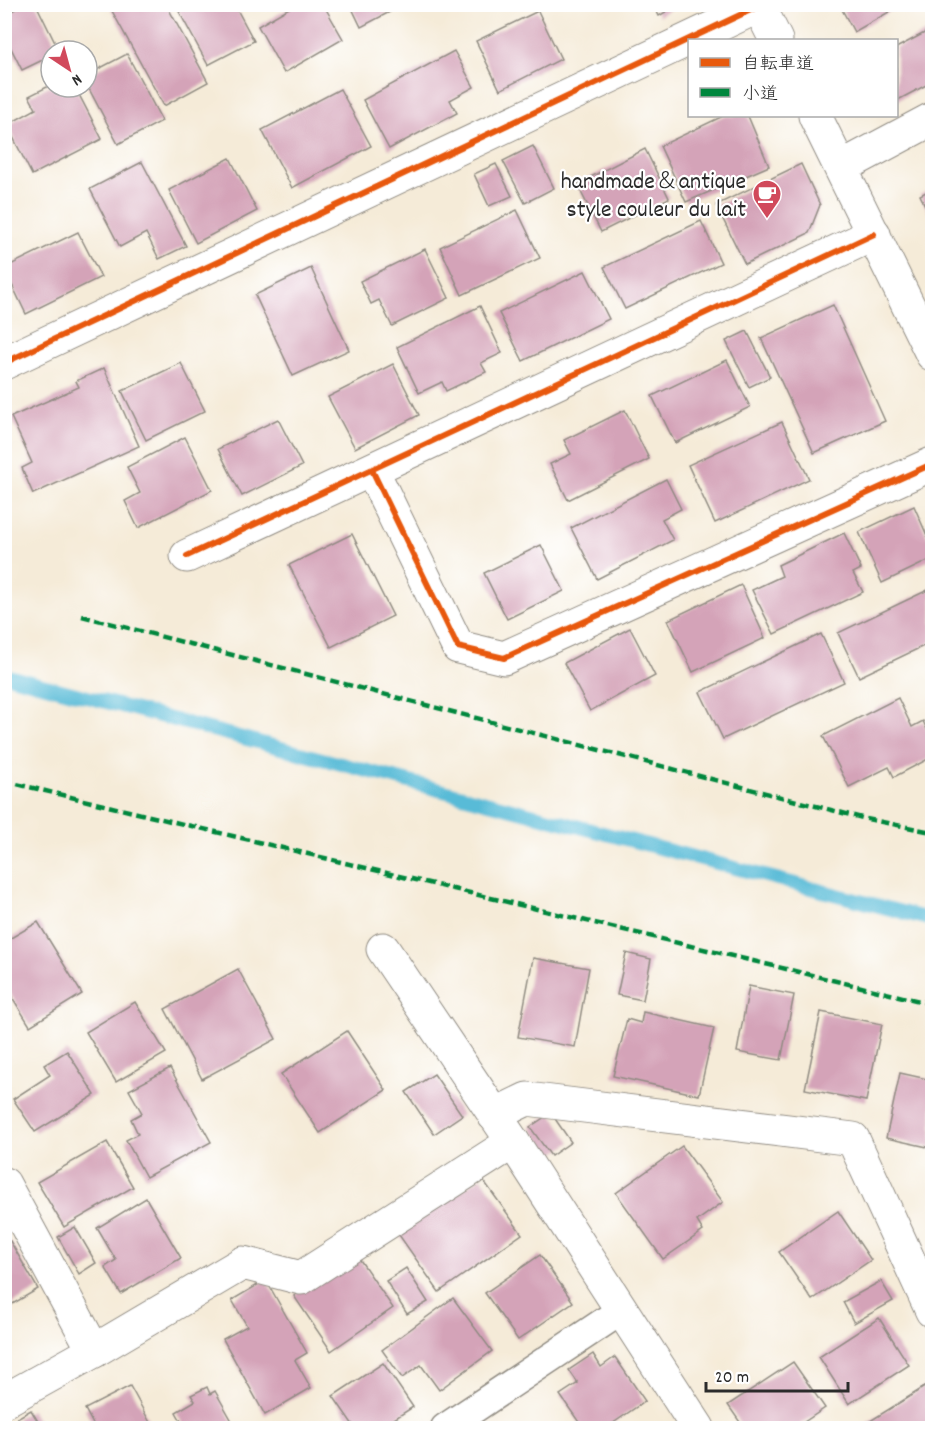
<svg xmlns="http://www.w3.org/2000/svg" width="937" height="1433" font-family="Dekko,'Klee One',sans-serif">
<rect width="100%" height="100%" fill="#fff"/>
<filter id="ink" filterUnits="userSpaceOnUse"><feTurbulence type="fractalNoise" baseFrequency=".0167" numOctaves="2"/><feDisplacementMap in="SourceGraphic" scale="12" xChannelSelector="R" yChannelSelector="G"/><feConvolveMatrix kernelMatrix="1 2 1 2 8 2 1 2 1" color-interpolation-filters="sRGB"/></filter>
<filter id="wash" filterUnits="userSpaceOnUse"><feTurbulence type="fractalNoise" baseFrequency=".008" numOctaves="4" result="noise"/><feDisplacementMap in="SourceGraphic" scale="24" xChannelSelector="R" yChannelSelector="G"/><feGaussianBlur stdDeviation="1.35" result="paint"/><feColorMatrix in="noise" values="0 0 0 0 0 0 0 0 0 0 0 0 0 0 0 0 0 1.4 0 .05"/><feComposite in="paint" operator="in"/></filter>
<g filter="url(#wash)">
<rect width="100%" height="100%" fill="#f5ebd8"/>
<g fill="none" stroke-linecap="round" stroke-linejoin="round">
<polyline stroke="#59bbd7" stroke-width="14" points="4,675 932,920"/>
</g>
<g id="blocks">
<g fill="#d4a3b8">
<polygon points="25,4 36,4 59,51 51,51 51,56 22,70 4,34 4,15"/>
<polygon points="119,4 166,4 208,82 164,106 111,9"/>
<polygon points="175,4 234,4 254,41 208,65"/>
<polygon points="296,4 323,4 343,39 284,73 258,26"/>
<polygon points="350,4 405,4 361,27"/>
<polygon points="653,4 679,4 659,16"/>
<polygon points="839,4 903,4 854,32"/>
<polygon points="538,11 561,59 500,90 476,41"/>
<polygon points="932,29 932,82 896,101 896,48"/>
<polygon points="454,51 474,87 450,100 457,113 389,149 363,100"/>
<polygon points="127,54 162,121 118,144 87,85 87,75"/>
<polygon points="51,85 51,87 75,87 102,139 32,175 7,125 36,109 29,96"/>
<polygon points="340,89 371,146 292,188 262,130"/>
<polygon points="723,116 748,116 769,166 686,202 660,146"/>
<polygon points="533,146 554,188 525,203 503,161"/>
<polygon points="645,149 669,198 601,232 577,184"/>
<polygon points="230,158 257,211 196,243 169,190"/>
<polygon points="142,162 186,246 159,259 146,233 120,247 90,189"/>
<polygon points="496,164 512,196 489,206 474,174"/>
<polygon points="801,164 820,205 809,233 745,264 716,205"/>
<polygon points="932,189 932,220 920,195"/>
<polygon points="517,210 540,258 462,295 440,247"/>
<polygon points="701,221 721,263 625,309 604,267"/>
<polygon points="78,232 101,277 26,314 4,268"/>
<polygon points="425,249 449,298 392,326 379,300 371,304 360,281"/>
<polygon points="311,268 349,350 293,376 255,295"/>
<polygon points="585,271 609,319 523,361 499,313"/>
<polygon points="833,305 885,421 814,453 761,338"/>
<polygon points="480,306 502,353 481,363 486,372 446,391 442,382 419,393 397,347"/>
<polygon points="747,331 770,377 749,387 726,341"/>
<polygon points="727,360 750,407 675,443 652,396"/>
<polygon points="181,363 205,411 146,440 122,391"/>
<polygon points="393,364 419,415 355,448 328,397"/>
<polygon points="104,368 139,446 33,494 22,468 32,463 11,417 79,387 76,381"/>
<polygon points="625,410 649,459 568,500 550,464 571,454 564,440"/>
<polygon points="278,419 302,466 242,496 218,449"/>
<polygon points="782,422 809,479 715,523 688,465"/>
<polygon points="185,437 212,490 138,528 125,501 140,493 127,467"/>
<polygon points="666,479 681,509 662,519 673,540 597,579 571,528"/>
<polygon points="914,506 932,547 932,559 882,583 859,532"/>
<polygon points="844,533 861,569 853,573 863,592 774,634 752,590 782,576 778,565"/>
<polygon points="352,534 393,616 331,647 289,565"/>
<polygon points="541,545 564,591 507,619 484,573"/>
<polygon points="741,585 765,638 693,672 668,620"/>
<polygon points="932,588 932,642 859,677 838,633"/>
<polygon points="630,628 655,676 590,711 564,663"/>
<polygon points="821,634 844,682 723,739 700,692"/>
<polygon points="898,698 912,727 923,721 932,740 932,757 894,777 889,767 849,787 823,736"/>
<polygon points="38,922 82,994 30,1026 4,984 4,942"/>
<polygon points="626,953 651,959 643,1000 617,995"/>
<polygon points="533,958 589,968 575,1047 518,1037"/>
<polygon points="238,969 276,1039 202,1079 165,1009"/>
<polygon points="749,986 794,995 781,1060 737,1052"/>
<polygon points="135,1002 166,1053 116,1082 86,1032"/>
<polygon points="643,1012 714,1028 699,1095 613,1076 627,1019 641,1023"/>
<polygon points="821,1012 882,1024 866,1101 805,1089"/>
<polygon points="347,1031 386,1090 320,1133 281,1074"/>
<polygon points="67,1051 95,1095 35,1132 13,1099 50,1075 44,1065"/>
<polygon points="170,1068 211,1142 146,1177 126,1140 138,1134 131,1119 142,1113 129,1090"/>
<polygon points="900,1073 932,1080 932,1148 886,1138"/>
<polygon points="434,1074 462,1115 434,1134 406,1092"/>
<polygon points="551,1113 571,1142 551,1156 530,1127"/>
<polygon points="107,1142 133,1187 64,1227 37,1182"/>
<polygon points="682,1146 723,1202 697,1221 703,1231 663,1259 616,1193"/>
<polygon points="481,1177 522,1234 439,1292 399,1235"/>
<polygon points="146,1198 181,1258 121,1294 105,1267 116,1260 97,1228"/>
<polygon points="838,1211 871,1260 812,1300 779,1252"/>
<polygon points="75,1227 96,1263 79,1274 58,1237"/>
<polygon points="10,1241 38,1289 4,1309 4,1244"/>
<polygon points="356,1254 393,1308 331,1351 294,1296"/>
<polygon points="540,1255 573,1302 518,1340 485,1293"/>
<polygon points="406,1268 428,1302 407,1314 386,1281"/>
<polygon points="266,1280 307,1353 295,1360 311,1388 265,1415 223,1339 247,1326 232,1300"/>
<polygon points="881,1281 893,1301 854,1323 843,1302"/>
<polygon points="453,1298 492,1351 439,1390 421,1365 402,1378 382,1350"/>
<polygon points="879,1318 909,1365 849,1404 819,1357"/>
<polygon points="593,1354 601,1367 615,1357 645,1401 606,1428 583,1428 560,1395 578,1383 569,1370"/>
<polygon points="793,1362 825,1408 795,1428 744,1428 728,1405"/>
<polygon points="383,1363 413,1407 380,1428 355,1428 333,1396"/>
<polygon points="130,1386 153,1428 95,1428 85,1409"/>
<polygon points="926,1386 932,1396 932,1428 859,1428"/>
<polygon points="207,1387 210,1394 215,1391 236,1428 185,1428 176,1412 195,1401 191,1395"/>
<polygon points="31,1410 42,1428 23,1428 17,1418"/>
</g>
</g>
</g>
<g filter="url(#ink)">
<use href="#blocks" fill-opacity="0" stroke="#908b82" stroke-width="1.5"/>
<g fill="none" stroke-linecap="round" stroke-linejoin="round">
<g stroke="#908b82" stroke-width="31">
<polyline id="lane" points="445,1428 622,1310"/>
</g>
<g stroke="#908b82" stroke-width="35">
<g id="street">
<polyline points="842,167 932,119"/>
<polyline points="4,363 759,6"/>
<polyline points="372,470 458,647 504,658 932,464"/>
<polyline points="187,556 874,234"/>
<polyline points="383,949 513,1142 698,1428"/>
<polyline points="494,1115 527,1099 853,1139 932,1311"/>
<polyline points="4,1184 94,1351"/>
<polyline points="4,1401 94,1351 243,1263 301,1278 513,1142"/>
</g>
</g>
<g stroke="#908b82" stroke-width="35">
<g id="secondary">
<polyline points="758,4 776,40"/>
<polyline points="815,116 932,354"/>
</g>
</g>
<use href="#lane" stroke="#fff" stroke-width="28"/>
<use href="#street" stroke="#fff" stroke-width="33"/>
<use href="#secondary" stroke="#fff" stroke-width="33"/>
<g stroke="#00873e" stroke-width="4.5" stroke-dasharray="9 4.5" stroke-linecap="butt">
<polyline points="82,616 862,818 932,832"/>
<polyline points="4,781 932,1004"/>
</g>
<g stroke="#fff" stroke-width="10">
<g id="cycleway">
<polyline points="4,363 759,6"/>
<polyline points="372,470 458,647 504,658 932,464"/>
<polyline points="187,556 874,234"/>
</g>
</g>
<use href="#cycleway" stroke="#e8590c" stroke-width="6"/>
</g>
</g>
<defs>
<g id="cafe-pin" transform="scale(1.5)"><path d="M0 17L-7.5 6A9.5 9.5 0 1 1 7.5 6Z" fill="#d1495b" stroke="#fff"/><path d="M-5.5-4.5H6V0H3Q3 3.5 0 3.5H-2.5Q-5.5 3.5-5.5 0ZM3-3.2v2h1.7v-2ZM-6 4.5H4V6H-6Z" fill="#fff"/></g>
</defs>
<g fill-rule="evenodd">
<use href="#cafe-pin" x="767" y="194"/>
</g>
<g text-anchor="middle" stroke-width="4.5" stroke-linejoin="round" paint-order="stroke">
<g font-size="24" fill="#2b2b2b" stroke="#fff" text-anchor="end">
<text x="746" y="188">handmade＆antique<tspan x="746" dy="28">style couleur du lait</tspan></text>
</g>
</g>
<rect width="937" height="1433" fill="none" stroke="#fff" stroke-width="24"/>
<rect x="688" y="39" width="210" height="78" fill="#ffffff" stroke="#aaaaaa" stroke-width="1.5"/>
<rect x="700" y="58" width="30" height="9" fill="#e8590c" stroke="#aaaaaa" stroke-width="1.5"/>
<text x="742" y="69" font-size="18" fill="#2b2b2b">自転車道</text>
<rect x="700" y="88" width="30" height="9" fill="#00873e" stroke="#aaaaaa" stroke-width="1.5"/>
<text x="742" y="99" font-size="18" fill="#2b2b2b">小道</text>
<g transform="translate(69 69) rotate(144)"><circle r="28" fill="#ffffff" stroke="#aaaaaa" stroke-width="1.5"/>
<path d="M0-4.5L10 22L0 15L-10 22Z" fill="#d1495b"/>
<text y="-9" font-size="16" font-weight="bold" text-anchor="middle" fill="#2b2b2b">N</text>
</g>
<path d="M706 1382v9h142v-9" fill="none" stroke="#2b2b2b" stroke-width="3"/>
<text x="715" y="1382" font-size="18" fill="#2b2b2b" stroke="#ffffff" stroke-width="4.5" paint-order="stroke">20 m</text>
</svg>
